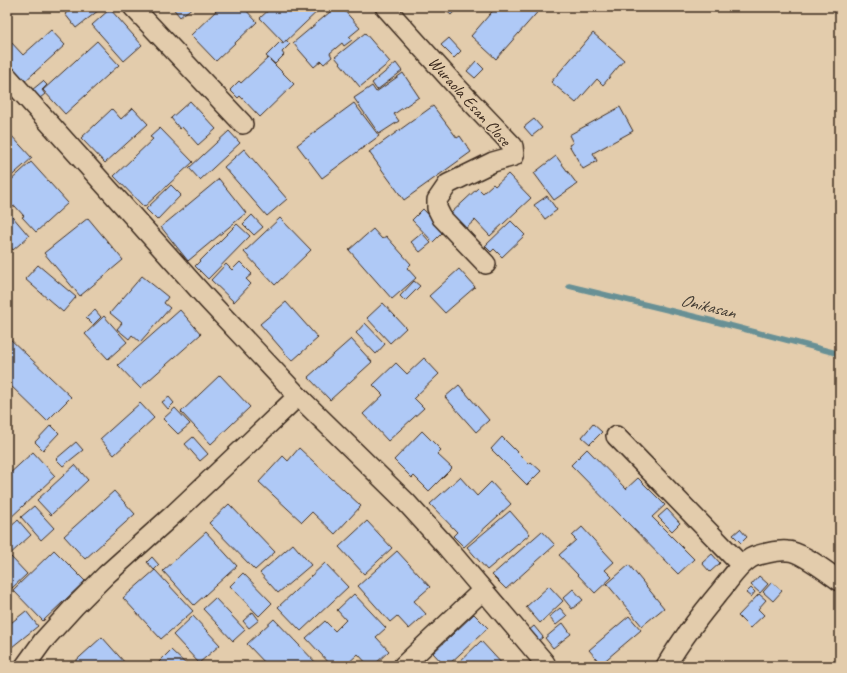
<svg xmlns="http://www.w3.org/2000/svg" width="847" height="673" font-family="Caveat,sans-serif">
<rect width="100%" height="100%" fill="#e3ccac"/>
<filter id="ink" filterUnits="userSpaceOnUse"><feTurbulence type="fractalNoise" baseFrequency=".025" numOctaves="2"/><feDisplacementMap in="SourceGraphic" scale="8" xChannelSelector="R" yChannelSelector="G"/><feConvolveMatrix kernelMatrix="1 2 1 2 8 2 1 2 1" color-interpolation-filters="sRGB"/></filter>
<g filter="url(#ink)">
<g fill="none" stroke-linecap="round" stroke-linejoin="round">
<polyline stroke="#679095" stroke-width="5.5" points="569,286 709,320 840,354"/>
</g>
<g fill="#afc9f6" stroke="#3b2a1e">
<polygon points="70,7 97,7 99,10 76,28 65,14 71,9"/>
<polygon points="172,7 193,7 180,17"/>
<polygon points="220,7 243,7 257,22 216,61 191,35"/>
<polygon points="272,7 322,7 284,43 260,18"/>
<polygon points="336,7 341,7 360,28 349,37 352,40 344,46 342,43 330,53 332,57 324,64 321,61 314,67 293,43"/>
<polygon points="442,7 465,7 462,11 458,7 451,15"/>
<polygon points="496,7 542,7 496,59 471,36"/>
<polygon points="110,9 142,45 124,61 92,25"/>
<polygon points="51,30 65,45 24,82 7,64 7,44 10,41 23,55"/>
<polygon points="365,33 390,62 360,87 335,57"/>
<polygon points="593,33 624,60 603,85 597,79 576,103 551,82"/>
<polygon points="449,38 461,51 454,58 441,45"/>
<polygon points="286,40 290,44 282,52 284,55 275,64 266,56 280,42 283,44"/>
<polygon points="97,41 119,65 65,114 43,90"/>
<polygon points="268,58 294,84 260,117 240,96 238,98 230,90 239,81 241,83"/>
<polygon points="476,61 484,69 475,78 467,71"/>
<polygon points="396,63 402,71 377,90 372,83"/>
<polygon points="403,73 419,97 394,114 399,121 379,134 354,98 372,86 376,92"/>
<polygon points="43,81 47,85 42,90 45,94 40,98 32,90"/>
<polygon points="190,101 216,129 198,145 182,127 180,129 171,118"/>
<polygon points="354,103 379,136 322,178 297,145"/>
<polygon points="433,106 457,138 460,136 471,152 404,200 369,152"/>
<polygon points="620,107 633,131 593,153 597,161 583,169 569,145 573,143 569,135"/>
<polygon points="133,108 148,124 105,163 81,138 112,109 121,119"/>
<polygon points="534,119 542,128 532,136 524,127"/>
<polygon points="160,128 193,162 144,207 114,176 153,139 150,137"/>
<polygon points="229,131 240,143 200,180 189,168"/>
<polygon points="10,134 32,158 7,180 7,137"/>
<polygon points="244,149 287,199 267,216 224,167"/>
<polygon points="556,156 577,184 554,200 534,173"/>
<polygon points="31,162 68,203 36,232 22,217 24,216 15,206 13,207 7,201 7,184"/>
<polygon points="508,174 531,198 490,236 475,220 465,229 450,214 478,188 483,193 493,184 495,186"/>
<polygon points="219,179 246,213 188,261 161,227"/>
<polygon points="171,185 181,195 157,220 146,209"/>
<polygon points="547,196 557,210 545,219 534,205"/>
<polygon points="423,209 444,231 433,242 412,220"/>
<polygon points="7,210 29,236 13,250 7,243"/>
<polygon points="252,215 263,227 254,235 243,224"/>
<polygon points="88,218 123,260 80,296 44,253"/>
<polygon points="280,218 311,250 275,285 244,252"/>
<polygon points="511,221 525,235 502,257 494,249 491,252 485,246"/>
<polygon points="237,224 250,236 208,279 195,266"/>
<polygon points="373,229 382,239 386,236 411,264 407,268 416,278 392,299 349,250"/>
<polygon points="422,233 431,243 420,252 411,242"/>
<polygon points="240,262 252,274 246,279 251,284 234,302 211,280 226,264 232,270"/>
<polygon points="38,265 76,297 63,312 25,279"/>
<polygon points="459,269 475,287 445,313 429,296"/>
<polygon points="142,276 168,297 164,303 170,308 140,342 132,335 129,339 117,329 122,323 110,313"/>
<polygon points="414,281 420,286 405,301 400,296"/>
<polygon points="286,302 318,338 292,361 260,324"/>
<polygon points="383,303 406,328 390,343 367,318"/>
<polygon points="95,310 101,317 93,325 86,318"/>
<polygon points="180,310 201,334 140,388 118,365"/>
<polygon points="104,316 127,342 108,359 85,334"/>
<polygon points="365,323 385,344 376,354 356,333"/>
<polygon points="7,336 71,397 47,421 7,382"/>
<polygon points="351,339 372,362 330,400 308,377"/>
<polygon points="424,358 439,374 414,398 424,408 388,441 363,414 383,395 373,385 396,363 407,374"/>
<polygon points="220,375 250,407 211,444 181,412"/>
<polygon points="459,385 489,420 476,432 445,397"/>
<polygon points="169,397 174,403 168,409 162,402"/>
<polygon points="140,403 154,418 114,455 100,439"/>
<polygon points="175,408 190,424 178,434 163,419"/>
<polygon points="593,424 602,432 590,444 582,437"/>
<polygon points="51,425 59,433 43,450 35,442"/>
<polygon points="422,431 441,450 437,454 452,468 429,491 414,476 412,478 394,460"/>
<polygon points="193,437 208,454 200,461 185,444"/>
<polygon points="502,437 529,464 531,462 541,471 527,485 491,449"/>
<polygon points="76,442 83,450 63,466 56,459"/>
<polygon points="299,448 361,506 335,534 312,512 302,522 259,482 283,456 288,461"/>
<polygon points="587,449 626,489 638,478 665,505 652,517 694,559 678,574 571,465"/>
<polygon points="33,452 55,476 7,521 7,476"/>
<polygon points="75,465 88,480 51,515 37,500"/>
<polygon points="460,477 477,496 491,482 511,504 464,547 453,536 457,532 430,504"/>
<polygon points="114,491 135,514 85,559 64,536"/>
<polygon points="229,504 275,552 255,570 209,523"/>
<polygon points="34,506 54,528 41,540 21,517"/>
<polygon points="667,509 680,523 672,531 658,517"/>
<polygon points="510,511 530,534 487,570 467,547"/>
<polygon points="18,520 31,535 7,557 7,530"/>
<polygon points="367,521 392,548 364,574 339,547"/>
<polygon points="582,527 614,562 605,570 612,577 595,593 559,555 576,540 572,536"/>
<polygon points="740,529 747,537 741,543 733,535"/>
<polygon points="542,531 555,545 506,589 492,575"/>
<polygon points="206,532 237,566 194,605 163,571"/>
<polygon points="293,544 311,565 278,593 260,573"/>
<polygon points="54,550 85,581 43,621 13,590"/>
<polygon points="397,551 430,587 414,601 426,614 409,629 397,616 390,622 358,586"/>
<polygon points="712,554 720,563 710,572 702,563"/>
<polygon points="11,557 27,574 12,588 7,583 7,561"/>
<polygon points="152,557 159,565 154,570 147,562"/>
<polygon points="325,563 348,587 301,631 278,607"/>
<polygon points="629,565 664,608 642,626 607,584"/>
<polygon points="155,570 193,611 161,639 123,598"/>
<polygon points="243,573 272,603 259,616 230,586"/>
<polygon points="759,576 768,584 760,593 751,585"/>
<polygon points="772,582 782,591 773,601 763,592"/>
<polygon points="549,586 563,601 540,623 526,607"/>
<polygon points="751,588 755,592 751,597 746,593"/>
<polygon points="573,589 583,600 572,609 563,598"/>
<polygon points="354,594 386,628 376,637 389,651 373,666 369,666 358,654 345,666 332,666 306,638 325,621 335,631 346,620 337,610"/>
<polygon points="759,594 766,600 758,609 764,615 750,628 738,616"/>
<polygon points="215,598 245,630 233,641 203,609"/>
<polygon points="560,608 567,616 556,625 549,617"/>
<polygon points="26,611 38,626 7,651 7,626"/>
<polygon points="253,612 259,620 249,628 243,621"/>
<polygon points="474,614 488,628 447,666 445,666 433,653"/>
<polygon points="193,616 220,645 199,663 173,635"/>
<polygon points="629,616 641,630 601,664 589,650"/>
<polygon points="274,619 319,666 268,666 247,644"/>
<polygon points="563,623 571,634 553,648 545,638"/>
<polygon points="534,626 543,637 536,643 527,632"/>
<polygon points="102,637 126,664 124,666 70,666"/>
<polygon points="481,641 504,666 455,666"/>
<polygon points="171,650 188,666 156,665"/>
<polygon points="423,660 428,666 416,666"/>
</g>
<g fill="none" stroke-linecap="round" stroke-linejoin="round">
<g stroke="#3b2a1e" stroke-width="22">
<g id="minor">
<polyline points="133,7 243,124"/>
<polyline points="385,7 456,86 513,146 514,156 493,162 448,184 437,200 437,208 442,218 486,264"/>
<polyline points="7,76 208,300 298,396 405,501 445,545 545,663"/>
<polyline points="616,436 741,565"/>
<polyline points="25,666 43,641 74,607 106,575 175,513 248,444 298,396"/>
<polyline points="403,666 483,590"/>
<path d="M666 666C682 638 702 613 722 589 731 578 739 565 751 558 759 554 779 550 787 551 801 551 828 573 840 581"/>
</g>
</g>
<use href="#minor" stroke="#e3ccac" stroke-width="19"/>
</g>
</g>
<g text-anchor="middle" stroke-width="3" stroke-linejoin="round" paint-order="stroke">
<g font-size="17" fill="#3b2a1e" stroke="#e3ccac">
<text transform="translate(470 101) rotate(48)" y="6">Wuraola Esan Close</text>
</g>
<g font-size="18" font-style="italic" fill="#423b32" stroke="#e3ccac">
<text transform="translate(708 306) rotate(14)" y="6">Onikasan</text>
</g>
</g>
<rect width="847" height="673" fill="none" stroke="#e3ccac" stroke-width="24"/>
<rect x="12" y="12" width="823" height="649" fill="none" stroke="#3b2a1e" stroke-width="1.5" filter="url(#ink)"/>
</svg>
